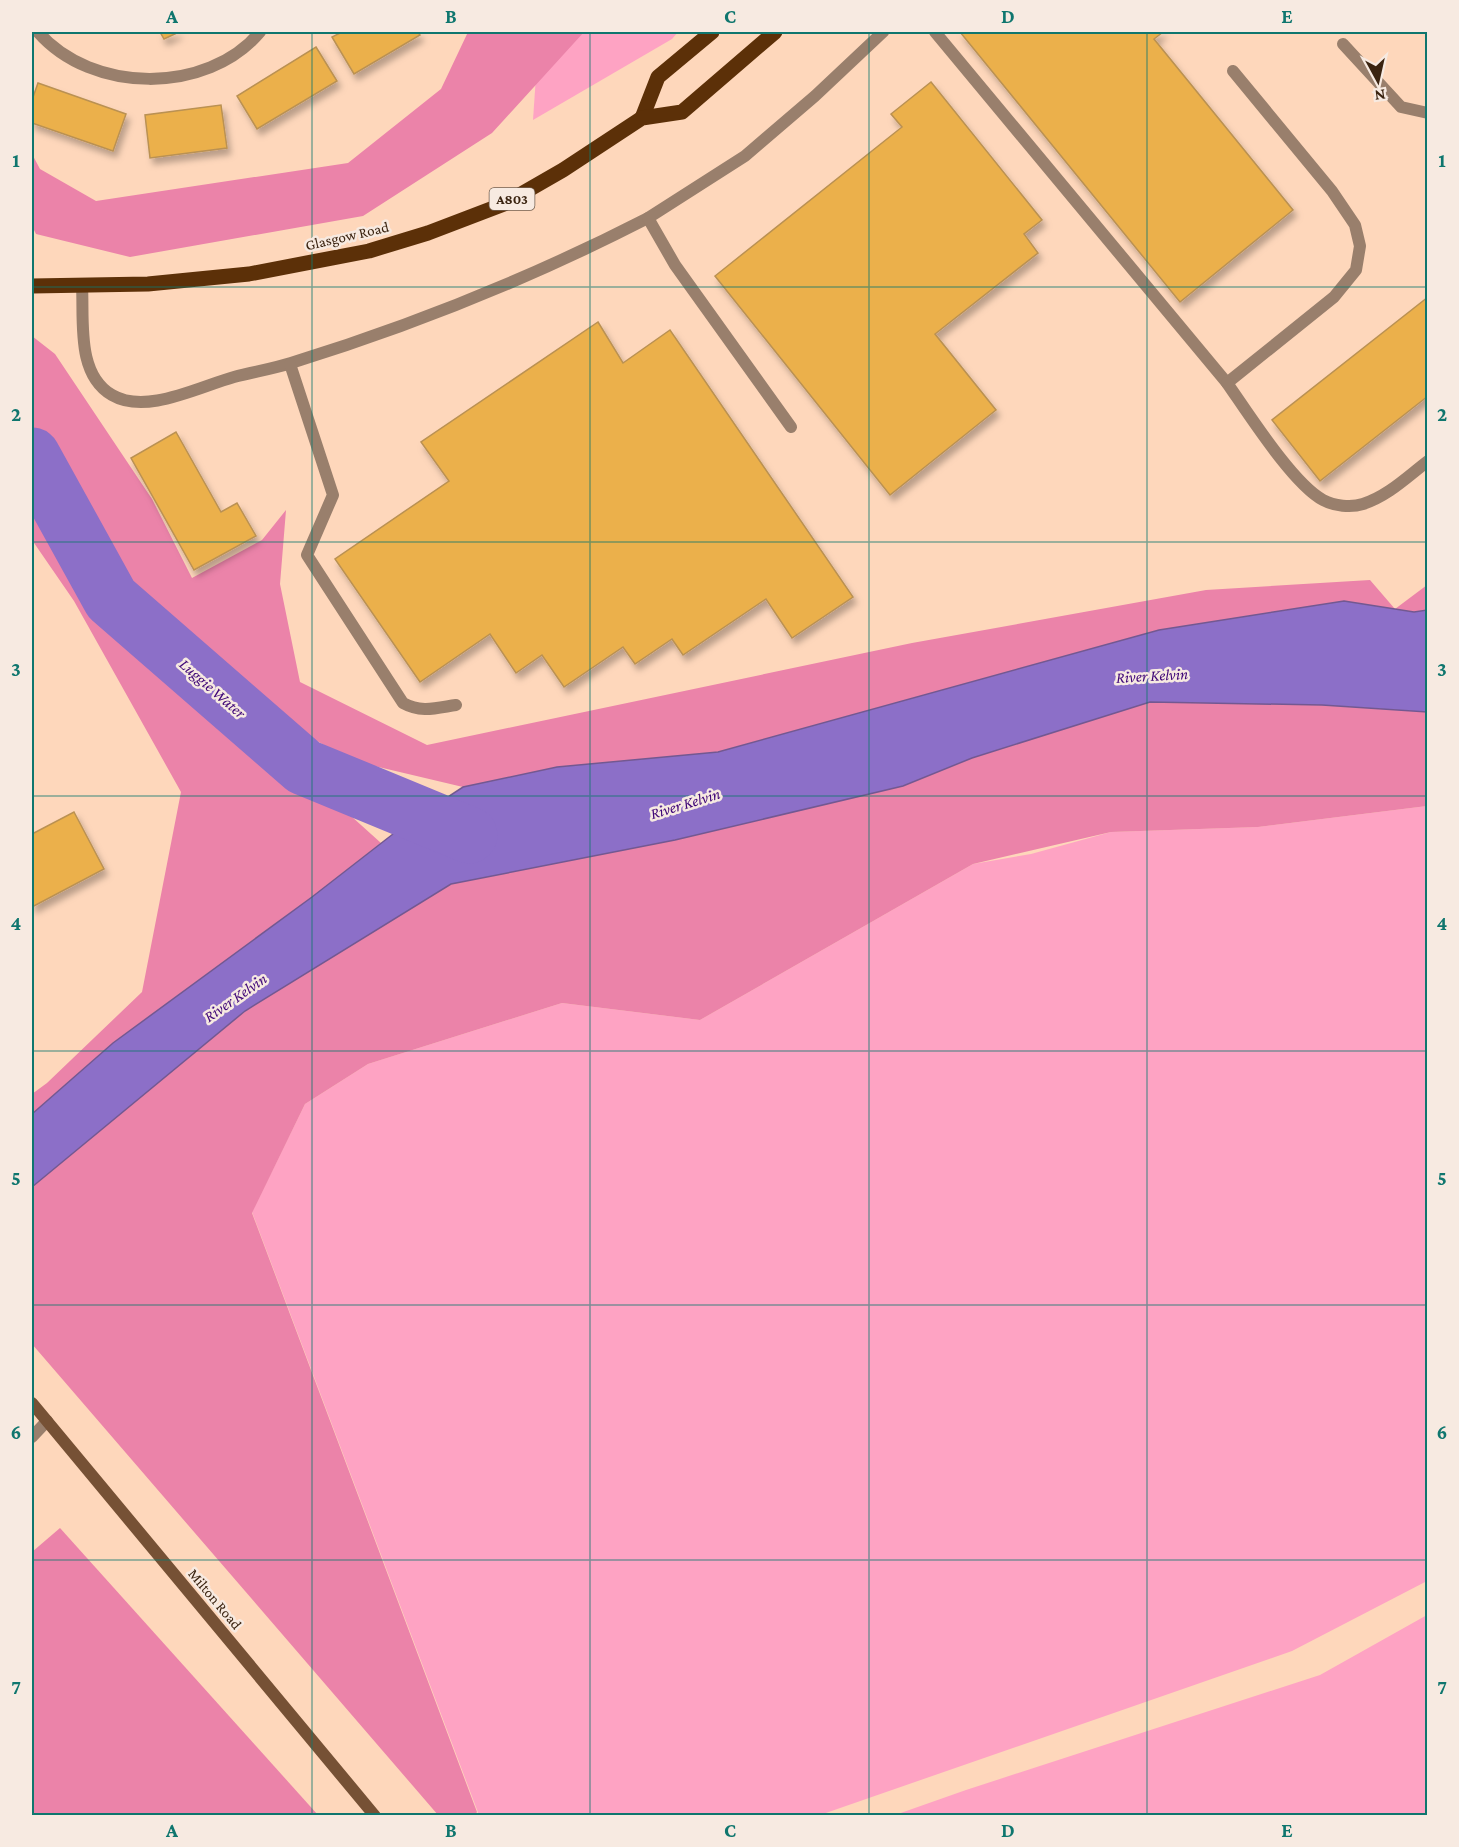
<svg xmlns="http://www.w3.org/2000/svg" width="1459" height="1847" font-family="'Crimson Pro',serif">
<defs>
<filter id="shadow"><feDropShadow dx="3.5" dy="6" stdDeviation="3" flood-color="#0004"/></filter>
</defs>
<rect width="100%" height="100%" fill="#fed7bb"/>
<g fill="#fea3c3">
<polygon points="539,32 678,32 672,39 533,120"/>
<polygon points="1427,806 1427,1581 1292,1651 820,1815 479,1815 252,1212 305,1104 368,1064 562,1003 700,1020 973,864 1031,854 1111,832 1258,827"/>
<polygon points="1427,1615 1427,1815 895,1815 966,1790 1320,1675"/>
</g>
<g fill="#eb83a9">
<polygon points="468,32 584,32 492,133 363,216 130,257 36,234 32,226 32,154 40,169 96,201 348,163 441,89"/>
<polygon points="32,336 55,354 152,499 192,578 262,540 286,510 280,584 300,682 427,745 912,643 1206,590 1370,580 1395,609 1427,585 1427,610 1414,612 1344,601 1159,630 718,752 557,767 463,787 349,760 265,710 246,746 351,816 381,843 312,897 113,1043 32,1114 32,1094 47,1083 142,992 181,792 74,601 32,540"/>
<polygon points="1150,702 1322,705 1427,712 1427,806 1258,827 1111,832 973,864 700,1020 562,1003 368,1064 305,1104 252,1213 477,1812 475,1815 438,1815 32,1344 32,1187 245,1011 451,884 675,840 903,786 972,758"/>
<polygon points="60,1528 318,1815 32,1815 32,1552"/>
</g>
<polygon fill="#8c6fc8" stroke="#735891" stroke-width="1.5" points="1344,601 1414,612 1427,610 1427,712 1322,705 1150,702 972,758 903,786 675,840 451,884 245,1011 32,1187 32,1114 113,1043 312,897 402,827 463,787 557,767 718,752 1159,630"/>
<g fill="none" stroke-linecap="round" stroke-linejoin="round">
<polyline stroke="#8c6fc8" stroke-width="57" points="32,456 111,599 304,767 469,835"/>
</g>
<g fill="#ebb04c" stroke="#ba9152" stroke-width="1.5" filter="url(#shadow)">
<polygon points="160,32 179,32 164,39"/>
<polygon points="342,32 418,32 420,35 354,74 332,37"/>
<polygon points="960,32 1163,32 1154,39 1293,210 1180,302"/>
<polygon points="316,47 337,81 257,129 237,96"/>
<polygon points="931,82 1042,220 1024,234 1038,253 935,334 996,410 890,495 715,276 902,127 891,114"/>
<polygon points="38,83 126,114 113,151 32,123 32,100"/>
<polygon points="221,105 227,148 150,158 145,115"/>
<polygon points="1428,297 1428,396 1320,481 1272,420"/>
<polygon points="598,322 623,363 670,330 853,597 792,638 766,599 683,655 672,639 635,664 623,647 564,687 542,655 516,673 490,634 420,682 335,559 449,481 421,442"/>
<polygon points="176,432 221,512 237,503 256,536 194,570 131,458"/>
<polygon points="74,812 104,869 32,907 32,834"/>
</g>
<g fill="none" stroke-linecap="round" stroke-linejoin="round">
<g stroke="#997f6c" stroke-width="12">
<polyline points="935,32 1227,383 1334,297 1356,270 1360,246 1355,225 1332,191 1233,71"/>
<polyline points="1343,44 1401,107 1428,113"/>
<path d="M82 286C84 320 76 374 112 395 146 415 198 387 234 377 253 372 272 369 291 363 414 325 533 277 648 218"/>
<path d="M290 364 333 495 307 555 403 703C421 713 436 708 456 705"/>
<path d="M1227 383C1248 413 1293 484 1323 500 1334 506 1351 508 1363 504 1388 496 1407 477 1428 461"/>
<polyline points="791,427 675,265 648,218 745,156 815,96 883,32"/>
<polyline points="32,1437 47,1421"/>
</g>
<path stroke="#997f6c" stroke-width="12" d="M38 32C92 94 207 95 260 32"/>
<polyline stroke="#765135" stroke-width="12" points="32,1403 375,1816"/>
<g stroke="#5c3008" stroke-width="15">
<polyline points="642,118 658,77 712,32"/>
<polyline points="32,286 148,284 249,274 369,251 428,233 504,204 563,170 642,118 682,112 775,32"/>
</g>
</g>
<path fill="none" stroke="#0f766e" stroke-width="1.5" stroke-opacity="0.55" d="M312 32V1816M590 32V1816M869 32V1816M1147 32V1816M32 287H1428M32 542H1428M32 796H1428M32 1051H1428M32 1305H1428M32 1560H1428"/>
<g text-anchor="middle" stroke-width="5" stroke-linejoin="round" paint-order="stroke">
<rect fill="#f7eae1" stroke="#735f4f" stroke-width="1.5" x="489.5" y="188" width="45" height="22" rx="4.5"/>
<g font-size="14" font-weight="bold" fill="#3a2310">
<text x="512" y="204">A803</text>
</g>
<g font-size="15" fill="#3a2310" stroke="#f7eae1">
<text transform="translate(347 236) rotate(-13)" y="5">Glasgow Road</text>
<text transform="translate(215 1599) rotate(50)" y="5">Milton Road</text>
</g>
<g font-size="16" font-style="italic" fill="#3e0577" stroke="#f7eae1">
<text transform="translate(1152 675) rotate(-3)" y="6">River Kelvin</text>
<text transform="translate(213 688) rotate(41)" y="6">Luggie Water</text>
<text transform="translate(685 803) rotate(-17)" y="6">River Kelvin</text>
<text transform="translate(235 997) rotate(-35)" y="6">River Kelvin</text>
</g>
</g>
<rect width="1459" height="1847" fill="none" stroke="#f7eae1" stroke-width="66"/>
<g transform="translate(1378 81) rotate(172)" stroke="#f7eae1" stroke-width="4.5" paint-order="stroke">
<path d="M0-4.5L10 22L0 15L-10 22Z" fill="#3a2310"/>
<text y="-9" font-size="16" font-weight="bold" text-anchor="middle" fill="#3a2310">N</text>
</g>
<rect x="33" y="33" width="1393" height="1781" fill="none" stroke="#0f766e" stroke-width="2"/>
<g font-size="20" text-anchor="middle" font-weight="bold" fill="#0f766e">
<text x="172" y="23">A</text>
<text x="451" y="23">B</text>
<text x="730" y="23">C</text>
<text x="1008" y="23">D</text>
<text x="1287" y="23">E</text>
<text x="16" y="167">1</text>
<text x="1442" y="167">1</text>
<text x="16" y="421">2</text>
<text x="1442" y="421">2</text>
<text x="16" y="676">3</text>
<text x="1442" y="676">3</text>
<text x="16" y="930">4</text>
<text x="1442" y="930">4</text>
<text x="16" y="1185">5</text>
<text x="1442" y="1185">5</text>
<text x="16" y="1439">6</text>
<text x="1442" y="1439">6</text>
<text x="16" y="1694">7</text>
<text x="1442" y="1694">7</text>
<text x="172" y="1837">A</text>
<text x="451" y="1837">B</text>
<text x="730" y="1837">C</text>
<text x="1008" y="1837">D</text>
<text x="1287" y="1837">E</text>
</g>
</svg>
